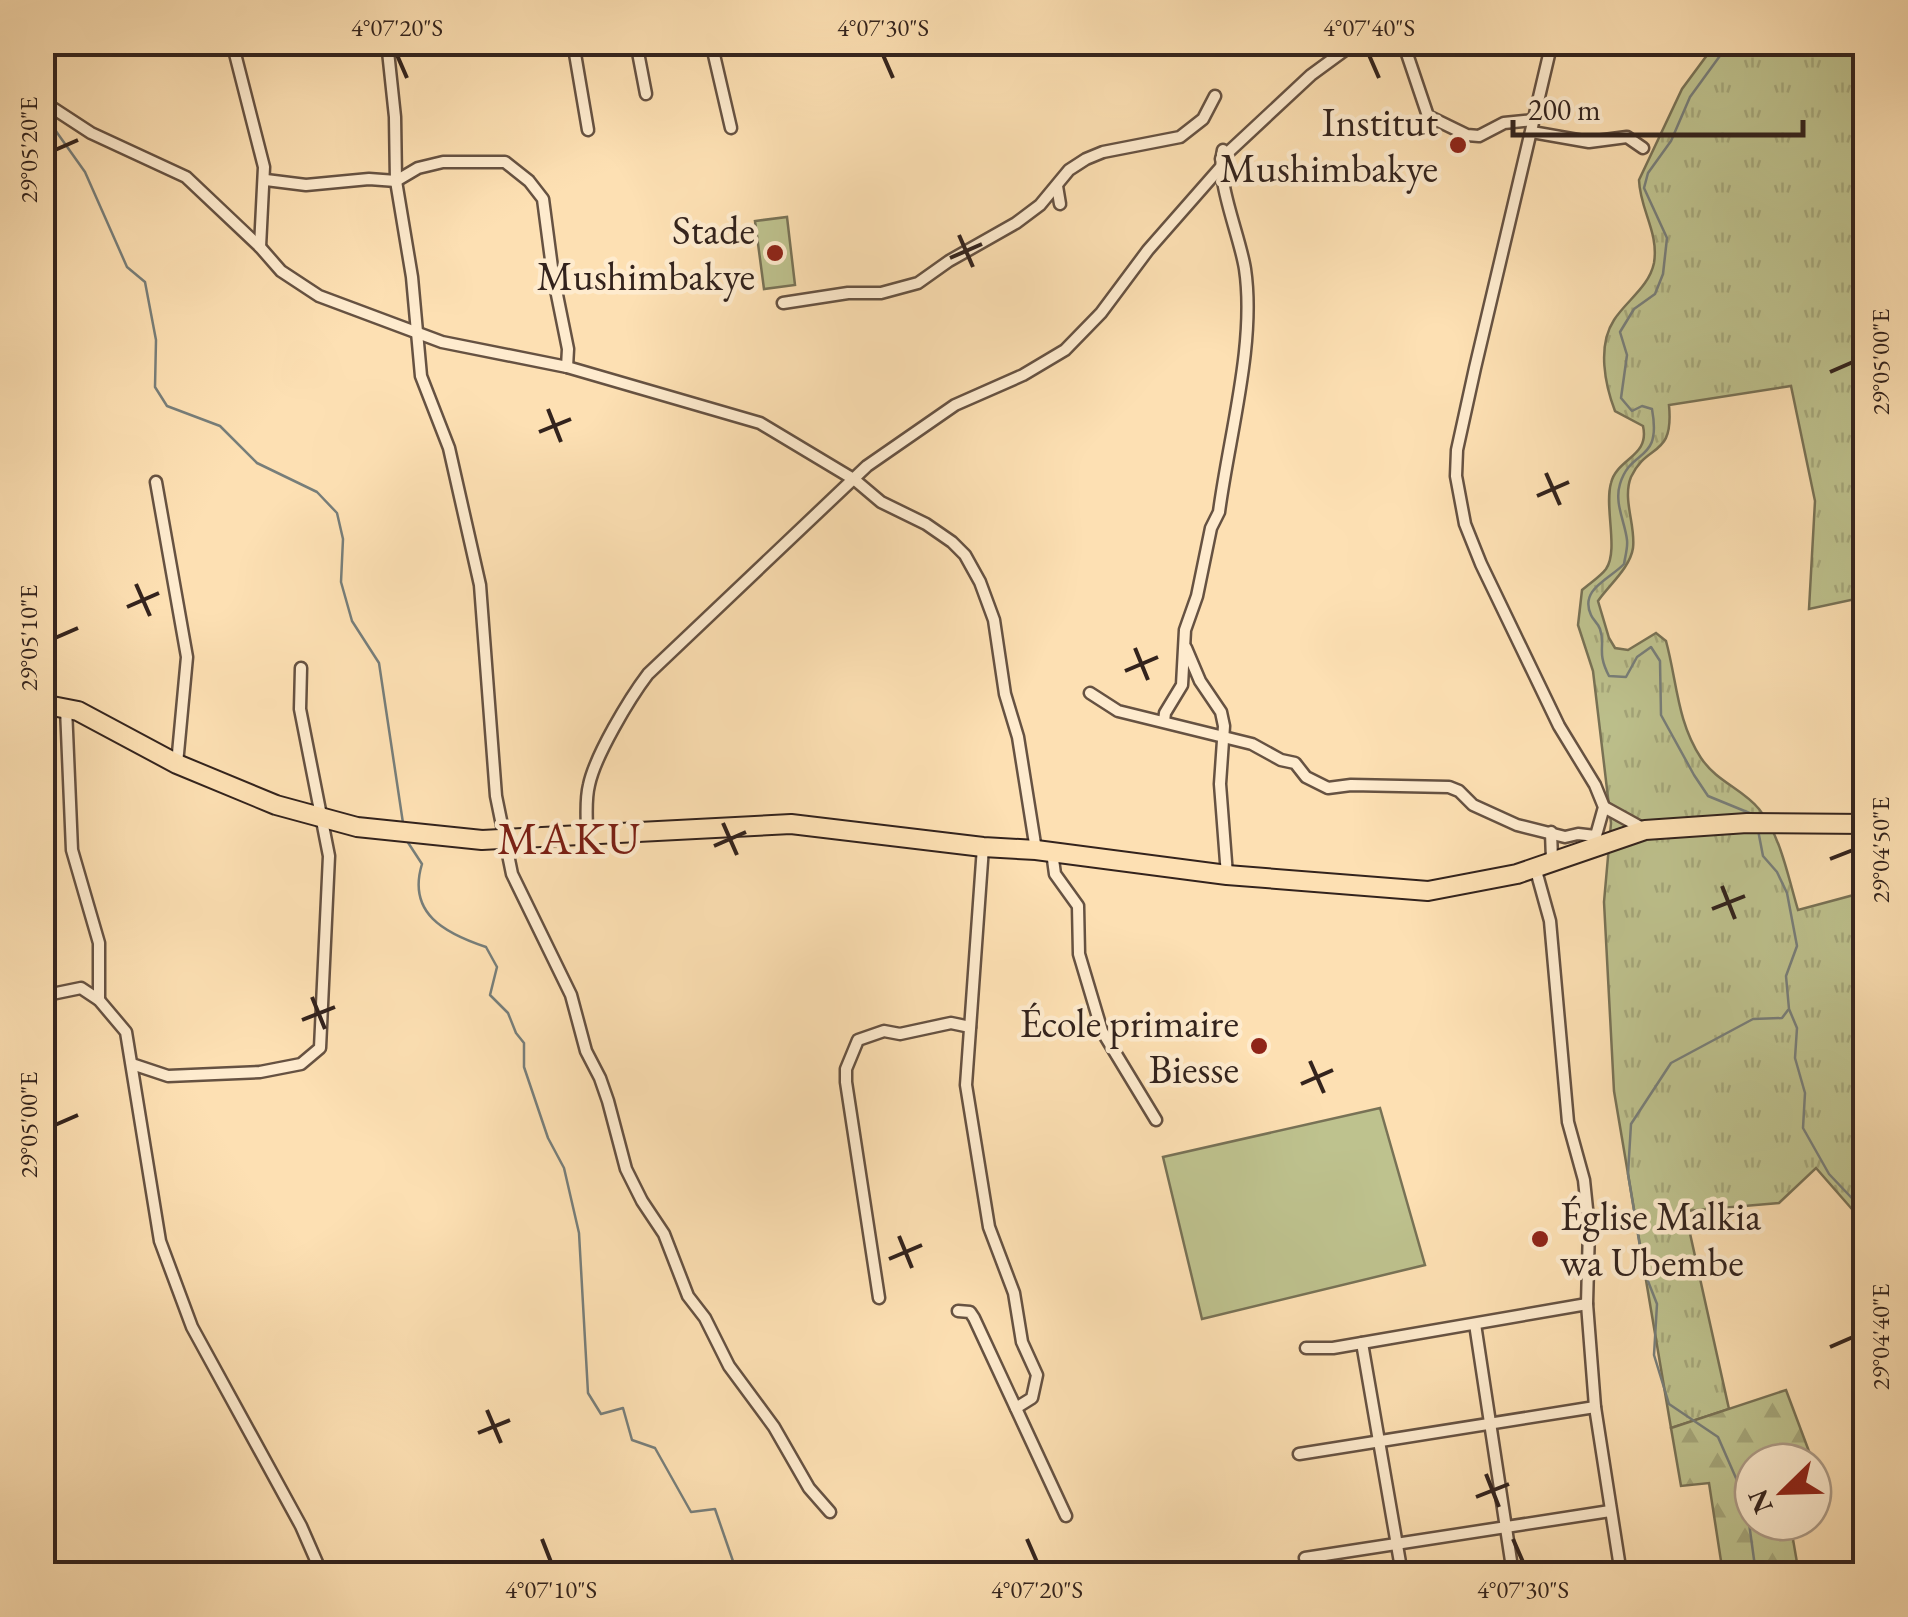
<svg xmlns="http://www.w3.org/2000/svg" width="1908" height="1617" font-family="'EB Garamond',serif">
<defs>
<pattern id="grass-tufts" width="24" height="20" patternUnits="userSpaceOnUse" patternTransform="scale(2.5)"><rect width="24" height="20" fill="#bec28e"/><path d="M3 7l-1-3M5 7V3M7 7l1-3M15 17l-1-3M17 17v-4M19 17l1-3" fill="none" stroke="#a4a67a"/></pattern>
<pattern id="forest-firs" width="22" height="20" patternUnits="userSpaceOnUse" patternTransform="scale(2.5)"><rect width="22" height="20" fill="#bec28e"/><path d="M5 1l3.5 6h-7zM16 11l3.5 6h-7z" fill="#a4a67a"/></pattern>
</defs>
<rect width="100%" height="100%" fill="#fde0b3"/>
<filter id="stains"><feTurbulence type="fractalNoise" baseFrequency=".002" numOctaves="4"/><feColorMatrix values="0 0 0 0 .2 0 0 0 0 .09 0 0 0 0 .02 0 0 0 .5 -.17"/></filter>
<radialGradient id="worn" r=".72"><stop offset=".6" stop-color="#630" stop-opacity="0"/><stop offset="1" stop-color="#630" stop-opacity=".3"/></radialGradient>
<path fill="url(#grass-tufts)" stroke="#787256" stroke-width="2.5" d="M1716 43H1865V597L1809 609 1815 501 1791 386 1669 405C1674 459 1647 442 1631 477 1622 499 1636 526 1633 548 1630 568 1609 585 1598 601L1609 638 1615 648 1628 650 1656 633 1666 641C1677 681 1677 722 1701 758 1717 782 1743 789 1759 809 1781 836 1788 877 1798 910L1865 892V1224L1816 1168 1779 1203 1685 1211 1729 1409 1671 1428 1614 1091 1604 902 1611 823 1593 671 1578 625 1582 590C1590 583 1600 577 1606 569 1619 550 1604 507 1611 483 1617 458 1650 457 1643 426L1615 411C1605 385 1597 346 1614 320 1626 301 1649 287 1654 263 1659 232 1640 210 1639 180L1682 89Z"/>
<polygon fill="url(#forest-firs)" stroke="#787256" stroke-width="2.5" points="1786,1390 1813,1462 1753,1462 1753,1522 1790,1522 1799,1574 1723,1574 1709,1483 1681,1486 1671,1428"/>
<g fill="#bec28e" stroke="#787256" stroke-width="2.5">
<polygon points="787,217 795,285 764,289 755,221"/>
<polygon points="1380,1108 1425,1265 1202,1319 1163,1157"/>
</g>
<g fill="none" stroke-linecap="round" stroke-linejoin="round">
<g stroke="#777e7a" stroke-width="2.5">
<path d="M1730 42 1690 97 1671 141 1648 173 1644 188 1667 238 1663 274 1655 294 1634 309 1620 332 1627 355 1621 398 1632 411 1642 406 1652 409C1662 464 1631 447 1620 484 1614 503 1625 522 1627 540 1628 548 1625 557 1624 564 1610 579 1579 589 1591 615 1593 620 1598 623 1600 629 1606 646 1596 651 1609 676L1626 677 1637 657 1651 647 1660 661 1661 715 1694 775 1708 796 1752 814"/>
<polyline points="42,117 53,127 85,172 127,267 145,282 156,340 155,387 167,406 220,426 257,463 317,492 337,513 343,539 341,582 352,621 379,663 403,823"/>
<polyline points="1758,830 1763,856 1777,872 1787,893 1797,946 1786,976 1789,1009 1797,1028 1795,1058 1805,1093 1803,1128 1829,1174 1866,1213"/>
<path d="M407 841 422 864C407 913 444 933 486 947L497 967 490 995 508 1013 516 1033 524 1043V1067L548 1138 564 1168 579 1233 588 1393 601 1414 623 1408 632 1440 655 1448 691 1512 715 1509 734 1564 733 1574"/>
<polyline points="1756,1574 1746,1501 1718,1437 1669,1404 1654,1355 1657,1304 1644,1271 1628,1174 1631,1124 1671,1063 1753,1019 1782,1018 1788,1010"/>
</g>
<g stroke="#665242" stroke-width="15">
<g id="minor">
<polyline points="232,42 264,167 260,247"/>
<polyline points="387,42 395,117 396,181 412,277 421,376 449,448 480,585 496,796 512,874 571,995 586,1051 600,1078 608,1101 626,1169 642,1201 664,1234 688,1296 705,1318 729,1366 774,1427 809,1488 830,1512"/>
<polyline points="573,42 588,130"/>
<polyline points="636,42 646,94"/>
<polyline points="711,42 731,128"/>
<polyline points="1403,42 1428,116 1467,135 1479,136 1504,123 1534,120"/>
<polyline points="1552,42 1475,368 1457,450 1456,476 1465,524 1481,564 1559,726 1595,785 1604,807 1593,846"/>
<polyline points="42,101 91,133 186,177 260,247 281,271 319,296 442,342 567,367 760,423 855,480 881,502 926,524 952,542 965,555 980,582 994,620 1005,694 1018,737 1036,850"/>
<polyline points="1532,132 1589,142 1627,137 1643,148"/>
<polyline points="1221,159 1311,75 1356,42"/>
<polyline points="266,180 306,185 369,179 396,181 418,168 443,162 505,162 529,181 543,199 553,275 568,349 567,367"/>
<polyline points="1057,186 1060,204"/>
<polyline points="783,303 848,293 881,293 918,283 949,261 1016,223 1040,205 1069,170 1086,159 1103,152 1180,137 1203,119 1215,96"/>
<polyline points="156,482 187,657 177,764"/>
<polyline points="1186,648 1200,681 1221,712 1224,726 1220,784 1227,875"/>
<polyline points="1090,693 1118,711 1252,744 1281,760 1295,763 1306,777 1328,788 1351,785 1449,787 1459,791 1473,805 1517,825 1565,837 1578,834 1595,836"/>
<polyline points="66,708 72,850 99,943 99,1000"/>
<path d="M1164 721 1165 713 1182 685 1185 630 1197 596 1211 528 1219 512C1229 436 1256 343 1245 269 1240 236 1215 180 1223 150"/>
<polyline points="1604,807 1644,829"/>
<polyline points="1551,832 1552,860"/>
<path d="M587 833C587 817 585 801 589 785 595 756 629 699 648 674L867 466 955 405 1023 375 1065 350 1101 313 1148 250 1220 168"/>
<polyline points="983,847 966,1085 989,1227 1014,1293 1022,1342 1037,1375 1032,1398 1016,1408"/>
<polyline points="1052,852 1055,874 1078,906 1079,954 1102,1031 1156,1120"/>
<polyline points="1535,867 1550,921 1568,1122 1584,1180 1589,1228 1587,1304 1595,1407 1621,1574"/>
<polyline points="42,996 81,988 99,1000 126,1032 160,1241 192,1327 301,1526 322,1574"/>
<polyline points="132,1064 168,1076 260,1072 301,1064 320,1048 329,856 300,709 301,668"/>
<polyline points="879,1298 846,1082 846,1069 858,1040 884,1031 900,1034 951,1023 970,1027"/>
<polyline points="958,1311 970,1312 974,1318 1066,1516"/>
<polyline points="1475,1324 1513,1574"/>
<polyline points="1362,1343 1402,1574"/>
<polyline points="1306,1348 1333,1348 1587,1304"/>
<polyline points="1299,1454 1595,1407"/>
<polyline points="1305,1558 1610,1511"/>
<polyline points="42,1564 44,1574"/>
</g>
</g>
<g stroke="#33231d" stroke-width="22">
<polyline id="trunk" points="42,704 78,711 177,764 276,805 357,827 482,840 791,824 983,847 1036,850 1227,875 1428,891 1517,874 1645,830 1747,823 1866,824"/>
</g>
<use href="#minor" stroke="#feebce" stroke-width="10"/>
<use href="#trunk" stroke="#fde0b3" stroke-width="18"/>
</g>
<path fill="none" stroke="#33231d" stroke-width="4" d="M397 55 407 78M883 55 893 78M1369 55 1379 78M55 150 78 140M959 235 973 267M950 258 982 244M1830 372 1853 362M548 409 561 442M539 432 571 419M1546 473 1560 505M1537 496 1569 482M136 584 150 616M127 607 159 593M55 638 78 628M1135 648 1148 680M1125 671 1158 657M723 823 737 855M714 846 746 832M1830 859 1853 850M1722 886 1735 919M1712 909 1745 896M312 997 325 1029M302 1020 335 1007M1310 1061 1324 1093M1301 1084 1333 1070M55 1125 78 1115M899 1236 912 1268M889 1259 922 1245M1830 1347 1853 1337M487 1410 501 1443M478 1433 510 1420M1486 1474 1499 1507M1476 1497 1509 1484M542 1539 551 1562M1027 1539 1037 1562M1513 1539 1523 1562"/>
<g fill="#8f2418" stroke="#feebce" stroke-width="4">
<circle cx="1458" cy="145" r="10"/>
<circle cx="775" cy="253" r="10"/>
<circle cx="1259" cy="1046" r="10"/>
<circle cx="1540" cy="1239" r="10"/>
</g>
<g text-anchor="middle" stroke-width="9" stroke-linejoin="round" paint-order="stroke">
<g font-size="40" fill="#33231d" stroke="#feebce" text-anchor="end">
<text x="1438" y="136">Institut<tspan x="1438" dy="46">Mushimbakye</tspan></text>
<text x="755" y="244">Stade<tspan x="755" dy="46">Mushimbakye</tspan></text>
<text x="1239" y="1037">École primaire<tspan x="1239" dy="46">Biesse</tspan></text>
<text x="1560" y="1230" text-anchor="start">Église Malkia<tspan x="1560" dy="46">wa Ubembe</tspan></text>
</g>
<g font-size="45" letter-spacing="2.5" fill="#7a1f14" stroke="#feebce">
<text x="570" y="854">MAKU</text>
</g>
</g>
<rect width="1908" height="1617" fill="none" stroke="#fde0b3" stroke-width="110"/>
<g transform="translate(1783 1492) rotate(247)"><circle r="48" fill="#feebce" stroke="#ad9b87" stroke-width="2.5"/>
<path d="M0-8L18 38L0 25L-18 38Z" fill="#8f2418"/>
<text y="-15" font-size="28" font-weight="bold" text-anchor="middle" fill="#33231d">N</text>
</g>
<path d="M1513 120v15h290v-15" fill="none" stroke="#33231d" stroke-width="5"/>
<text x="1528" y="120" font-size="30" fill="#33231d" stroke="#feebce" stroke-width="8" paint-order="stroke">200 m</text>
<rect x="55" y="55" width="1798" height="1507" fill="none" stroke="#33231d" stroke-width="4"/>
<g font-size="25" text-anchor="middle" fill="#33231d">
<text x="397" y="36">4°07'20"S</text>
<text x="883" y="36">4°07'30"S</text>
<text x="1369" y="36">4°07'40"S</text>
<text transform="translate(28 150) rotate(-90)" y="9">29°05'20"E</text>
<text transform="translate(1880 362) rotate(-90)" y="9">29°05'00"E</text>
<text transform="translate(28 638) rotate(-90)" y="9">29°05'10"E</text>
<text transform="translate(1880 850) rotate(-90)" y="9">29°04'50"E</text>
<text transform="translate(28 1125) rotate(-90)" y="9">29°05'00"E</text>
<text transform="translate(1880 1337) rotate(-90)" y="9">29°04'40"E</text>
<text x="551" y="1598">4°07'10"S</text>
<text x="1037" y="1598">4°07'20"S</text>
<text x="1523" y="1598">4°07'30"S</text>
</g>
<rect width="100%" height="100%" filter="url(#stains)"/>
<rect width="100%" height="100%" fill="url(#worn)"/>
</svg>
